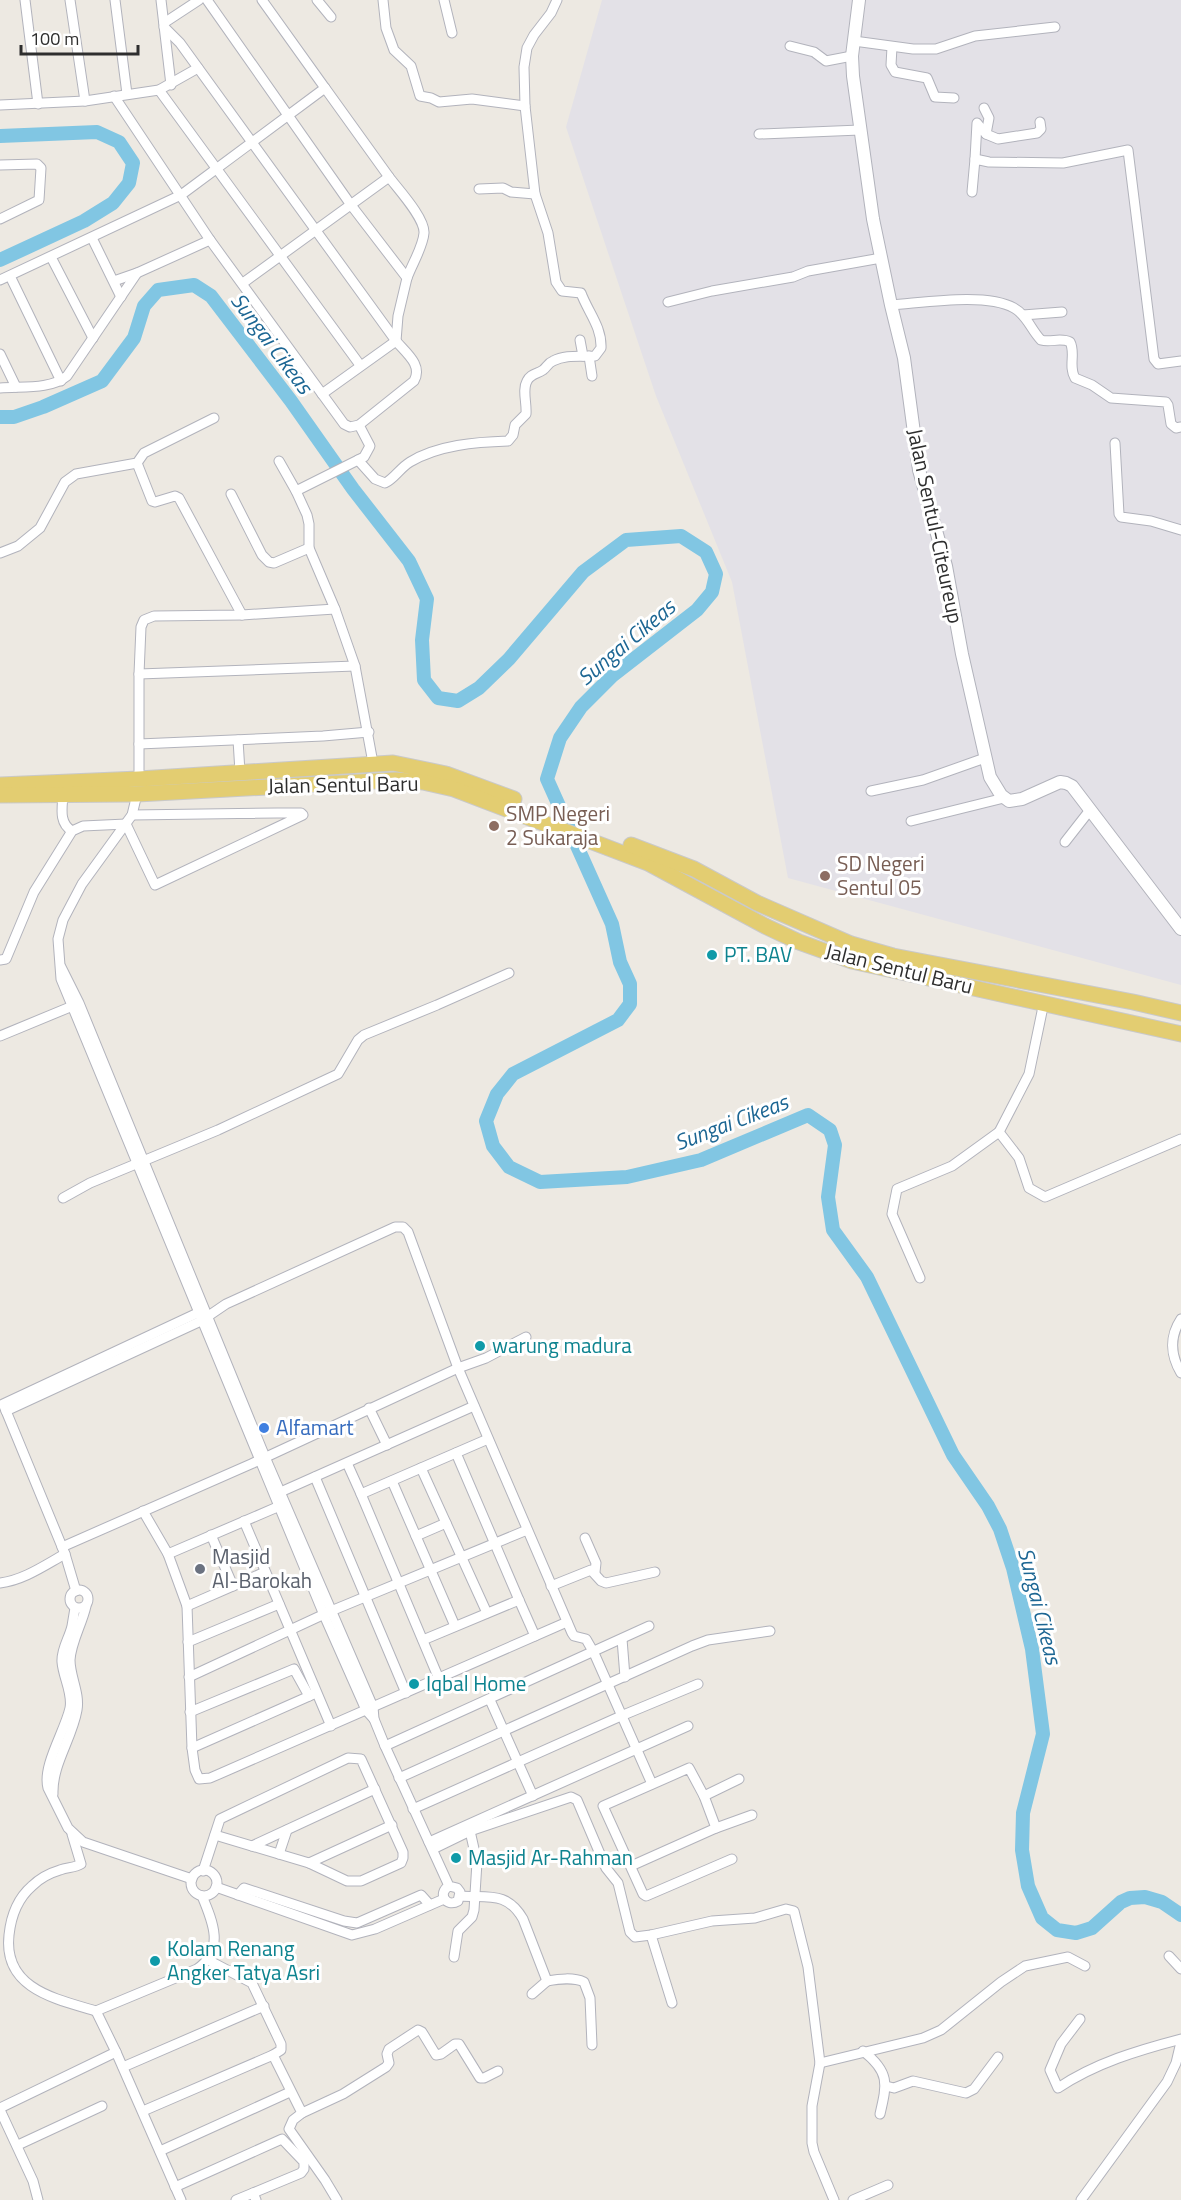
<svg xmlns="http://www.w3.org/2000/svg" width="1181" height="2200" font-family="'Titillium Web',sans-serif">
<rect width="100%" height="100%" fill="#ede9e2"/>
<polygon fill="#e3e1e7" points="602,0 1181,0 1181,985 788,878 732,582 656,396 566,127"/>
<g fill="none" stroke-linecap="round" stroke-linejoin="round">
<g stroke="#81c6e3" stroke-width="14">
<polyline points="0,136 97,132 119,142 133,163 129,183 113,203 84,221 0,260"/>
<polyline points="0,417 14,417 43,407 102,381 134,338 144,306 158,290 194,285 211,296 291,401 353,489 409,561 427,599 422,640 424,680 438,698 458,701 479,688 509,659 583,572 626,540 681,536 706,552 716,574 712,592 697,610 612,676 581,707 560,738 547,779 612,924 620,962 630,984 630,1004 618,1020 513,1074 497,1094 486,1121 493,1146 509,1167 540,1182 627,1177 701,1160 808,1115 830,1130 835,1145 828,1197 833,1230 867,1277 953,1455 988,1506 1000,1529 1013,1568 1032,1649 1043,1734 1023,1813 1022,1850 1028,1886 1042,1918 1057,1930 1076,1933 1092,1928 1121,1902 1130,1898 1145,1897 1162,1902 1181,1915"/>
</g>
<g stroke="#b2b3bc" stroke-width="11">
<g id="minor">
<polyline points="25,0 38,104"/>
<polyline points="70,0 85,101"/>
<polyline points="115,0 127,94"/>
<polyline points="161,0 171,85"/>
<polyline points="207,0 351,205 407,278 398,316 396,341 322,394"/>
<polyline points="317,0 331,17"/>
<polyline points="383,0 386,28 394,50 411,66 420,96 431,98 439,102 472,99 525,106"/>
<polyline points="444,0 452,33"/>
<polyline points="164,23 199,0"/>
<polyline points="854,41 913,49 936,49 975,36 1055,27"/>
<polyline points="790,46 814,52 826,61 852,56"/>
<polyline points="892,47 891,65 895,72 927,78 935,97 954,98"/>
<polyline points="325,88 389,177"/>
<polyline points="159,90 360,365"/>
<path d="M114 96 210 240 344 424 350 427 359 425 414 381C423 365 406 353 396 341L180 43 164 27"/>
<polyline points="0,105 85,101 159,90 198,68"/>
<polyline points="984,108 989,118 986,134"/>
<polyline points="759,134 860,130"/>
<polyline points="975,159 977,123 986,134 998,139 1037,133 1041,129 1040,122"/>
<polyline points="0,165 37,164 41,168 39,200 0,219"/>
<polyline points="479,189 503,188 511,192 535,194"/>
<polyline points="972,192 975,159 989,162 1063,163 1128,150 1154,359 1158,364 1181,361"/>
<polyline points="92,238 121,297"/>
<polyline points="51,257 93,338"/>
<polyline points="10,276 61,381"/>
<polyline points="0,280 181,195 325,88 262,0"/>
<polyline points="114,281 137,273"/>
<path d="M243 283 389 177C398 189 425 218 424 233 423 247 412 264 407 278"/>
<polyline points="668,302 712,291 793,277 808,271 881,258"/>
<path d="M891 305C922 303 986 292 1014 308 1027 315 1031 330 1041 340 1051 343 1060 337 1070 342 1076 353 1068 366 1075 378L1092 385 1111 398 1166 402 1168 405 1171 424 1176 428 1181 427"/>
<polyline points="1023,315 1062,312"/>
<polyline points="580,340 583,356"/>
<polyline points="0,354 16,387"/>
<polyline points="589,356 592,376"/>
<path d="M0 388C21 386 50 390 67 376L137 273 210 240"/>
<polyline points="1115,443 1119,514 1121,517 1151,521 1181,530"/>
<path d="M358 460 375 479 385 483C394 479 400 468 410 462 438 445 476 442 508 441L513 435 515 425 526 414C527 403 522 390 527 381 530 374 537 374 543 370 547 367 548 363 553 361 566 354 581 357 595 356L601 348C602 327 588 312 581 293L562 291 556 282 548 233 535 194 525 106 524 67 527 48 534 35 551 13 557 0"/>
<polyline points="279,461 296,491 307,515 309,524 309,548 335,609 355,666 373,763"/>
<polyline points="137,463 152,501 155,502 175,496 179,498 242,615"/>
<polyline points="296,491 364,457 370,446 359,425"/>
<polyline points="231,494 262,555 269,562 274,563 309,548"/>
<polyline points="0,553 18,546 40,528 65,482 76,474 137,463 144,453 214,418"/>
<polyline points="139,674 355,666"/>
<polyline points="238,740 240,772"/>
<polyline points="139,744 323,736 369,732"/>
<polyline points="139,779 139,674 141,627 144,620 154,616 242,615 335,609"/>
<polyline points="871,791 923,780 985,758"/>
<polyline points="137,794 132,815 82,884 63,920 58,939 61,979 324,1615 366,1710 374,1719"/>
<path d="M63 795C62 809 59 823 72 831"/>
<polyline points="911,821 1004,798"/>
<polyline points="1065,842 1090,810"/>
<polyline points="0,960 6,959 34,892 72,831 83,826 126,824 155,885 303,815 301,813 277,813 132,815"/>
<path d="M61 967 79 1003 265 1457 373 1707 374 1719 385 1746 449 1886 457 1888 460 1892 458 1901C446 1908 437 1893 449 1886"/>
<polyline points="0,1036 75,1005"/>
<polyline points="999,1132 1029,1074 1044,1002"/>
<polyline points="63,1198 90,1183 218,1130 338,1074 358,1040 364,1035 437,1005 509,973"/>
<polyline points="920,1278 892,1214 897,1189 952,1166 999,1132 1019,1158 1029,1188 1045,1197 1181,1139"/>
<path d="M1181 1319C1169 1337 1171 1356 1181 1373"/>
<polyline points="3,1404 204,1310"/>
<polyline points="4,1406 65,1554 76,1591"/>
<polyline points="369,1408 387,1445"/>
<polyline points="6,1411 201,1321 226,1304 395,1227 403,1227 408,1232 458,1368 572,1633 574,1636 586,1639 594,1653 652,1784"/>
<polyline points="347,1463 361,1494"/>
<polyline points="421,1468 487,1613"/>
<polyline points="315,1477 406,1693"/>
<polyline points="392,1481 455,1626"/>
<polyline points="276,1494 474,1406"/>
<polyline points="143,1511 168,1554 187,1606 192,1748 195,1770 199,1779 210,1778 567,1622"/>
<polyline points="244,1521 331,1726"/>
<polyline points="211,1535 233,1586"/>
<polyline points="416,1536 446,1523"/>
<polyline points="585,1538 596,1563 595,1572"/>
<polyline points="62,1547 251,1464 458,1368 486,1358 526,1337"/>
<polyline points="168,1554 282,1505"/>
<path d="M0 1583C24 1580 45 1565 65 1554"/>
<polyline points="551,1586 591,1570 601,1581 606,1583 655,1572"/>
<circle cx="79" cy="1599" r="9"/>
<polyline points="519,1600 535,1636"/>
<polyline points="187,1606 265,1572"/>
<path d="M75 1608C74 1614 73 1620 72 1626 69 1639 61 1649 62 1662 63 1677 73 1693 70 1708 65 1731 42 1766 48 1788L68 1828 83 1842 192 1879"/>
<polyline points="622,1639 625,1677"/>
<polyline points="423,1640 519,1600 456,1453"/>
<polyline points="188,1642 279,1604"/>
<polyline points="189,1677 331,1611 527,1530"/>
<polyline points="439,1679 361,1494 488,1439"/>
<polyline points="490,1700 533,1796"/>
<polyline points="190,1712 294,1669 309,1696"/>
<polyline points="385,1746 649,1626"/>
<polyline points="192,1748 314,1694"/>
<polyline points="399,1778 692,1646 708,1640 770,1631"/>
<path d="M53 1794C52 1764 72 1739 77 1710 80 1693 70 1677 70 1660 71 1642 82 1624 86 1606"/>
<polyline points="704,1796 739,1779"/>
<polyline points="413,1809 621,1716 698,1684"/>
<polyline points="716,1828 704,1796 689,1768 603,1806 643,1894 646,1896 732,1859"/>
<path d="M72 1834 81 1864C75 1868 67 1867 60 1870 50 1873 39 1879 32 1886 17 1899 11 1916 9 1935 3 1989 56 1999 96 2011"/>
<polyline points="215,1835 309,1863 392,1825"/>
<polyline points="429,1842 688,1726"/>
<polyline points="252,1846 375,1789"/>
<polyline points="433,1849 470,1831 571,1797 577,1800 606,1868 618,1883 630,1932 635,1937 651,1935 712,1921 755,1918 786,1909 794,1911 808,1967 820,2063 812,2106 812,2143 814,2152 834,2200"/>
<polyline points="279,1854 287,1830"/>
<polyline points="631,1866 716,1828 752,1815"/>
<circle cx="204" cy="1883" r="13"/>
<polyline points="203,1871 220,1819 348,1758 361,1759 403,1852 403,1858 401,1863 361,1881 347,1881 309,1863"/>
<polyline points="216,1887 352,1935 375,1929 444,1899"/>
<polyline points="238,1895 244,1888 344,1921 357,1923 421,1895 430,1905"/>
<path d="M460 1896C488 1898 507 1891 523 1919L547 1981C559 1979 573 1977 584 1982L590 1998 592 2045"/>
<polyline points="651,1935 672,2003"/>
<polyline points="1169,1956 1181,1969"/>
<polyline points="454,1957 458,1931 472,1917 474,1910 477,1862 470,1831"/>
<polyline points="208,1960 252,1983 281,2044 281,2050 273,2055 302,2113 293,2120 289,2129 325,2180 337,2200"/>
<polyline points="532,1994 547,1981"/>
<path d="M1080 2019 1061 2044 1050 2070 1058 2088C1095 2063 1139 2050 1181 2039"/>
<path d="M863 2051C890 2072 887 2084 880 2114"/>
<polyline points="820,2063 923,2038 941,2030 1001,1982 1025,1966 1068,1957 1085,1966"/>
<polyline points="123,2067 264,2006"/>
<polyline points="886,2086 894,2088 913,2081 966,2093 974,2089 998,2057"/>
<polyline points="0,2108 116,2052"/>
<polyline points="0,2110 33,2181 38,2200"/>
<polyline points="143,2111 273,2055"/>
<polyline points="302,2113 343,2094 386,2067 389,2063 387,2054 389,2049 418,2030 422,2032 436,2055 441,2054 455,2044 459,2044 480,2078 484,2078 498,2071"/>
<polyline points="18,2145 102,2106"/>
<polyline points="160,2151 290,2092"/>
<polyline points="175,2187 282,2139 304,2162 304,2169 301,2173 253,2193 256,2200"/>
<path d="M181 2200 116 2052 96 2011 197 1969C225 1950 213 1922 202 1896"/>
<polyline points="236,2200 253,2193"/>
<polyline points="853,2200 888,2185"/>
<polyline points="1081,2200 1167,2082 1176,2063 1181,2042"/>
</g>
</g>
<g stroke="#b2b3bc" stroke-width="14">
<polyline id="tertiary" points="859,0 852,56 853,76 873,219 891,305 904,358 919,470 946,566 962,654 990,777 1001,795 1009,801 1022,799 1060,782 1066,783 1072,786 1181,929"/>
</g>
<g stroke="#c9c9c9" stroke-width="17">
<g id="primary">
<polyline points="0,785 139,779 393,763 446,774 514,799"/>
<polyline points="0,795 137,794 395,780 423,782 454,789 648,863 765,926 799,942 852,961 1181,1034"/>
<polyline points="631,845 694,869 757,903 851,944 893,956 1133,1002 1181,1013"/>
</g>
</g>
<use href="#minor" stroke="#fff" stroke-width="9"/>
<use href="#tertiary" stroke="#fff" stroke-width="12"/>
<use href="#primary" stroke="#e3cd71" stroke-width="15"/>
</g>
<g fill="#8d6e63" stroke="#fff" stroke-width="2">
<circle cx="494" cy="826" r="6"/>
<circle cx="825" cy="876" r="6"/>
</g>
<g fill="#0f9aa8" stroke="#fff" stroke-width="2">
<circle cx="712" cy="955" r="6"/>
<circle cx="480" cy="1346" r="6"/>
<circle cx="414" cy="1684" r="6"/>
<circle cx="456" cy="1858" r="6"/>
<circle cx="155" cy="1961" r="6"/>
</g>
<circle fill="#3f7fe0" stroke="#fff" stroke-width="2" cx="264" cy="1428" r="6"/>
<circle fill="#6b7280" stroke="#fff" stroke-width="2" cx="200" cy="1569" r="6"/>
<g text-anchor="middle" stroke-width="6" stroke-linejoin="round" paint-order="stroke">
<g font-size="21" fill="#2e2e2e" stroke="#fff">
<text transform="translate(935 526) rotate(78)" y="7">Jalan Sentul-Citeureup</text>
<text transform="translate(343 785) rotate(-1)" y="7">Jalan Sentul Baru</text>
<text transform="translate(899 969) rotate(14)" y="7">Jalan Sentul Baru</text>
</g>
<g font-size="21" fill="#785e54" stroke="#fff" text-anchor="start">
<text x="506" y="821">SMP Negeri<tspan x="506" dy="24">2 Sukaraja</tspan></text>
<text x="837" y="871">SD Negeri<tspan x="837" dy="24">Sentul 05</tspan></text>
</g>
<g font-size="21" fill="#0d838f" stroke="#fff" text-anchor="start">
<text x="724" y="962">PT. BAV</text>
<text x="492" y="1353">warung madura</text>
<text x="426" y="1691">Iqbal Home</text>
<text x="468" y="1865">Masjid Ar-Rahman</text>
<text x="167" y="1956">Kolam Renang<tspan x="167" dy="24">Angker Tatya Asri</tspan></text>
</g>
<g font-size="21" fill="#366cbe" stroke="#fff" text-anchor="start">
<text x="276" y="1435">Alfamart</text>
</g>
<g font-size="21" fill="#5b616d" stroke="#fff" text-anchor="start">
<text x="212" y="1564">Masjid<tspan x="212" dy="24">Al-Barokah</tspan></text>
</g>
<g font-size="22" font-style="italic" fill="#1c6693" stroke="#fff">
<text transform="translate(272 343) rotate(53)" y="8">Sungai Cikeas</text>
<text transform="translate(626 642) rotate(-40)" y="8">Sungai Cikeas</text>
<text transform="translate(731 1122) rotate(-21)" y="8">Sungai Cikeas</text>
<text transform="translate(1040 1606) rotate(76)" y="8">Sungai Cikeas</text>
</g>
</g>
<path d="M21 45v9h117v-9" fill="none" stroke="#2e2e2e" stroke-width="3"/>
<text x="30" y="45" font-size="18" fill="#2e2e2e" stroke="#ffffff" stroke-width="4.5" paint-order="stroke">100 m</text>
</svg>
